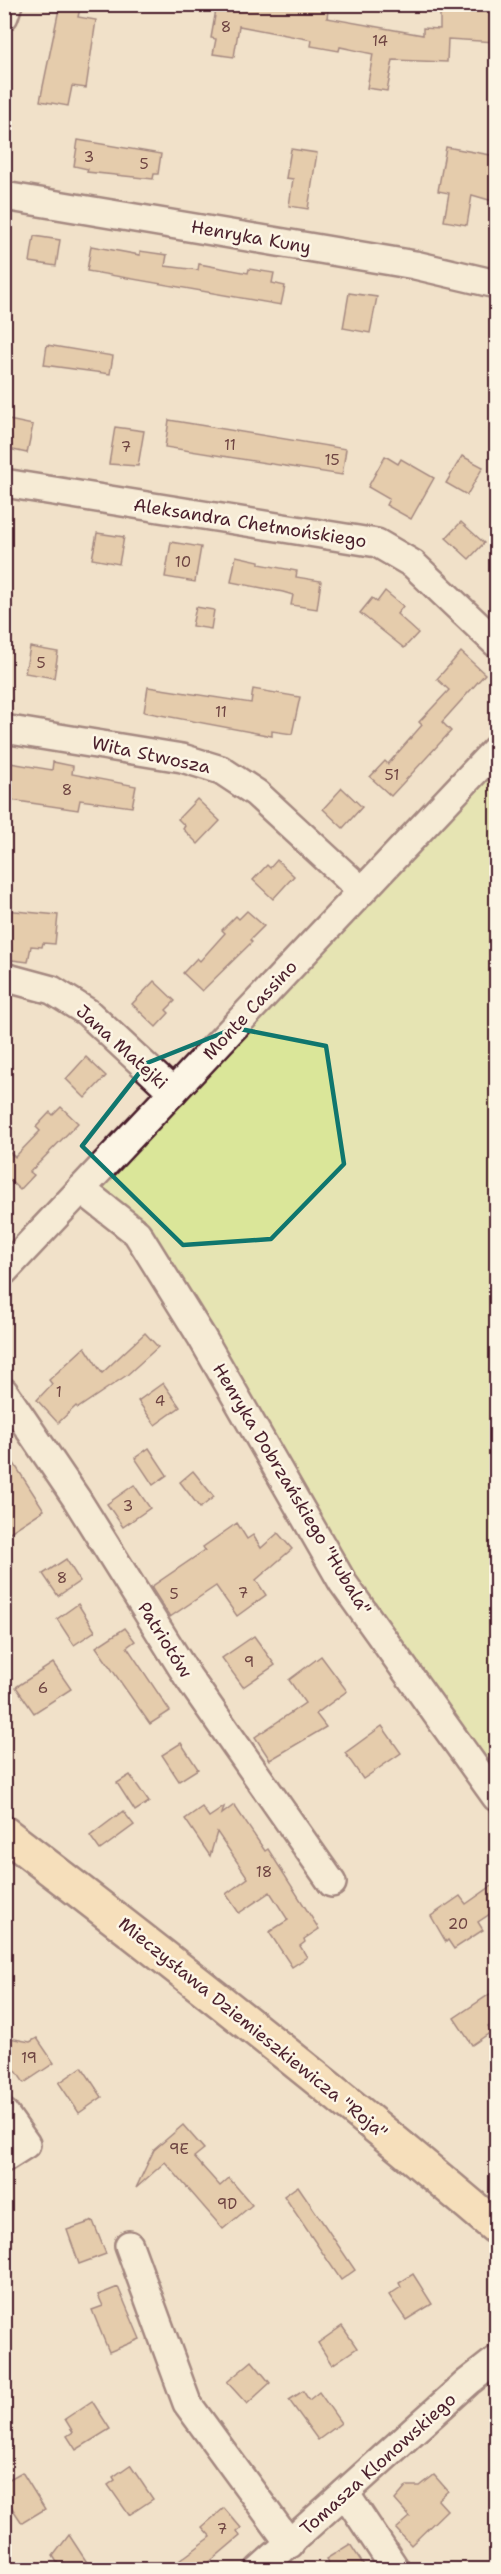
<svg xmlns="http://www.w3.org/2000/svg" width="501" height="2574" font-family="'Shantell Sans',sans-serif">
<rect width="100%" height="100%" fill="#f1e1c9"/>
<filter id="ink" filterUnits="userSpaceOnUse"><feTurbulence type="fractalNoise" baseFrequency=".0167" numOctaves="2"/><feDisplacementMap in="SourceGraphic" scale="12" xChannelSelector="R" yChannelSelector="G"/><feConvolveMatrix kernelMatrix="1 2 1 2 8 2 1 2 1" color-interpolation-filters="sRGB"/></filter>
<g filter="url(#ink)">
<polygon fill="#dae699" stroke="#928262" stroke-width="1.5" points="496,751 496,1797 343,1583 137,1233 81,1189"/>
<g fill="#d8b189" stroke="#4a1f2b" stroke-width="1.5">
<polygon points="60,4 81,4 78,17 96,20 86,88 72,86 68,106 40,101"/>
<polygon points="217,4 329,4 327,18 423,35 423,28 440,29 440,9 478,10 478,7 496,8 496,42 448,39 447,62 393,60 387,91 367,88 373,54 340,47 339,51 311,46 312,40 239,26 234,57 213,54 216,39 211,38"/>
<polygon points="78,140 161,154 158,174 154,174 153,179 87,172 88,169 74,166"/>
<polygon points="446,147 496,156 496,202 472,195 467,225 444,221 449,193 438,191"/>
<polygon points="291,149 317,153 308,209 289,206 293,179 286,178"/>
<polygon points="34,236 60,240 56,266 30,262"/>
<polygon points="91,246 140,255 140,251 167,255 165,266 198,270 199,264 248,273 249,269 274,273 272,283 285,286 281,305 87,271"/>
<polygon points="349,293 377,297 370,333 343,328"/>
<polygon points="47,345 113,356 110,374 44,365"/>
<polygon points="4,419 33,425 27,453 4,448"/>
<polygon points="169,420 346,449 342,475 165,447"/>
<polygon points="115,427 144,431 138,466 109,464"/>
<polygon points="385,456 398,464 401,459 434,478 411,519 386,505 389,499 368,487"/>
<polygon points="462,456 483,467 467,495 446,483"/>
<polygon points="461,522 484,543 469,559 446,538"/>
<polygon points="97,533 124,537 119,564 92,559"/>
<polygon points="171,542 201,547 195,582 165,577"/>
<polygon points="236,556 259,561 259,564 297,571 296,577 321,581 317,609 291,605 293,595 283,592 231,582"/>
<polygon points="385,591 403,606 397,614 418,633 404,648 360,613 372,598 377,602"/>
<polygon points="196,607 214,610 211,629 192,626"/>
<polygon points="30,647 58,652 54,678 25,673"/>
<polygon points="461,652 485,674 442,722 451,731 391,796 370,777 385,761 388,764 422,725 419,722 449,690 437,679"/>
<polygon points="148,687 251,703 253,689 300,697 292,734 272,731 272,736 144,712"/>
<polygon points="4,762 52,770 53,762 73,766 72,774 136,786 132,807 80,800 78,810 4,799"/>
<polygon points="342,788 362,807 343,828 323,809"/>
<polygon points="197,799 220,821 198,844 183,829 185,826 178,819"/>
<polygon points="277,860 294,876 273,899 253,880 267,865 270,868"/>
<polygon points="4,910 58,915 55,944 43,943 42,947 31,946 28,962 4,959"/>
<polygon points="247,911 264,926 250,940 252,942 202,991 183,973 197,958 200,961 225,933 222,930 236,916 239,919"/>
<polygon points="154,981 175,1001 166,1010 169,1013 156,1027 132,1004"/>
<polygon points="86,1057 106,1076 85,1098 66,1079"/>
<polygon points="61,1107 78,1123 30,1172 34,1175 20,1190 4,1175 4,1148 15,1157 40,1131 36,1127 50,1112 53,1115"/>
<polygon points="145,1333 158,1347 127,1375 78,1408 76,1406 58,1423 37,1400 52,1384 49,1380 85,1347 102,1373"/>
<polygon points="163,1383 180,1407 155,1425 138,1401"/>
<polygon points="4,1448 44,1510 4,1536"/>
<polygon points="149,1448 167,1475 153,1485 135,1458"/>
<polygon points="193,1471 214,1497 200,1508 180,1482"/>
<polygon points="134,1485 150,1508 123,1527 107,1504"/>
<polygon points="237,1523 247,1539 253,1535 261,1548 278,1533 292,1549 256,1580 266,1595 237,1616 216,1586 170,1617 151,1587 205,1550 203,1547"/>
<polygon points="66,1559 80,1581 58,1596 43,1574"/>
<polygon points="78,1604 95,1631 74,1645 57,1619"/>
<polygon points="125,1628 135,1641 127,1647 170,1711 150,1724 96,1647"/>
<polygon points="254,1636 275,1665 243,1687 222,1658"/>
<polygon points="321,1656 347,1691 316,1714 326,1727 270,1760 255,1737 305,1703 289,1680"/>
<polygon points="53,1663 71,1689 34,1713 16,1687"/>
<polygon points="382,1726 401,1753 363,1779 345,1753"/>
<polygon points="181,1743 198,1769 179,1781 162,1755"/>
<polygon points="130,1775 149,1802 135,1811 117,1783"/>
<polygon points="234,1805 265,1851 268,1849 319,1929 304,1939 305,1942 300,1946 307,1957 292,1967 269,1932 288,1920 270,1892 239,1913 226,1894 248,1878 217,1832 210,1856 185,1819 202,1807 209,1817 224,1807 222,1814"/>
<polygon points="123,1811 134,1825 100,1850 90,1836"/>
<polygon points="496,1883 496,1910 478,1922 483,1930 454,1949 448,1940 446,1942 431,1916 460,1896 466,1904"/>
<polygon points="496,1990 496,2021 488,2027 491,2032 472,2045 454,2018"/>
<polygon points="4,2037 30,2042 37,2038 54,2063 24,2083 4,2053"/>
<polygon points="82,2067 102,2097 79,2113 59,2083"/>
<polygon points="183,2125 204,2149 194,2157 220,2186 229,2178 252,2205 223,2229 165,2162 136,2188 154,2150"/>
<polygon points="298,2186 355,2270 341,2280 284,2196"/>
<polygon points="93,2221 106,2254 79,2264 67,2230"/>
<polygon points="413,2274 432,2304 406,2320 389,2295 401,2287 399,2283"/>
<polygon points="118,2287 140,2339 109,2352 92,2310 103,2306 98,2295"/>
<polygon points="342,2326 357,2348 332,2365 318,2343"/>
<polygon points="252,2361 270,2383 247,2404 227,2382"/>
<polygon points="303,2391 309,2400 319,2392 341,2423 318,2440 289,2400"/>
<polygon points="92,2401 110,2429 76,2450 67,2436 73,2432 65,2419"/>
<polygon points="130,2465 153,2499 129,2515 108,2485 115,2480 113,2477"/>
<polygon points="22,2472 45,2509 22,2523 4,2496 4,2482"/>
<polygon points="434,2475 448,2491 438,2500 447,2510 411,2545 396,2529 410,2517 395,2500 407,2486 420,2486"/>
<polygon points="224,2508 241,2528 237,2531 240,2536 200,2570 167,2570 211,2537 202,2527"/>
<polygon points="69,2535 92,2570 62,2570 53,2556"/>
<polygon points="350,2544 367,2570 333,2570 326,2559"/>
</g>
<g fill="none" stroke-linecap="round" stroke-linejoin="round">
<g stroke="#4a1f2b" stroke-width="32">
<g id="minor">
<polyline points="4,16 8,4"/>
<polyline points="4,196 415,265 496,284"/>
<polyline points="4,483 377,543 413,564 496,643"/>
<polyline points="4,729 182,758 221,770 256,793 362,891"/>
<polyline points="4,977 52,990 87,1012 173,1092"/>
<polyline points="81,1189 137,1233 201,1336 343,1583 496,1797"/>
<polyline points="4,1271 496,749"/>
<polyline points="4,1392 76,1498 188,1677 332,1883"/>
<polyline points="4,2113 26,2144 4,2158"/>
<polyline points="129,2245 187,2403 290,2544"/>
<polyline points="345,2493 396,2570"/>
<polyline points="259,2570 468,2382 496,2360"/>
</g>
</g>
<g stroke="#4a1f2b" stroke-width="38">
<path id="major" d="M4 1833C171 1961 337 2091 496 2227"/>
</g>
<use href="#minor" stroke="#fcf5e5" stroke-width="27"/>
<use href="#major" stroke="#fcdcac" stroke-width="33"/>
</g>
</g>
<path d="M0 0H501V2574H0ZM235 1028 326 1046 344 1164 271 1239 183 1245 82 1146 147 1063Z" fill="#f1e1c9" fill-opacity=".55" fill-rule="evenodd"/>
<path fill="none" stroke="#0f766e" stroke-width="4.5" stroke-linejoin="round" d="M235 1028 326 1046 344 1164 271 1239 183 1245 82 1146 147 1063Z"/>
<g text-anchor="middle" stroke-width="5" stroke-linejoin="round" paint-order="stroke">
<g font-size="15" fill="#6e4442">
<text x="226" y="32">8</text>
<text x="380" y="46">14</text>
<text x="89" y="162">3</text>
<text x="144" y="169">5</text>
<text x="230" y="450">11</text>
<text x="126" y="452">7</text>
<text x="332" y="465">15</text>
<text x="183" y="567">10</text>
<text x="41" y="668">5</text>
<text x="221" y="717">11</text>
<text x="392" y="780">51</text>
<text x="67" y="795">8</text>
<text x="59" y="1397">1</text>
<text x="160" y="1406">4</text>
<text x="128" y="1511">3</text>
<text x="62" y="1583">8</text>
<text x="243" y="1598">7</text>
<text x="174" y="1599">5</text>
<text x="249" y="1667">9</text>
<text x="43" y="1693">6</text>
<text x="264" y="1877">18</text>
<text x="458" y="1929">20</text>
<text x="29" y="2063">19</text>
<text x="179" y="2154">9E</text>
<text x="227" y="2209">9D</text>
<text x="222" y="2534">7</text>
</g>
<g font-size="18" fill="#4a1f2b" stroke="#fcf5e5">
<text transform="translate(251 237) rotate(10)" y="6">Henryka Kuny</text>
<text transform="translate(250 523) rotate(9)" y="6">Aleksandra Chełmońskiego</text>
<text transform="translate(151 755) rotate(12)" y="6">Wita Stwosza</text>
<text transform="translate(250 1010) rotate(-47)" y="6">Monte Cassino</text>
<text transform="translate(122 1047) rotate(42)" y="6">Jana Matejki</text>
<text transform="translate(292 1489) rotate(59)" y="6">Henryka Dobrzańskiego "Hubala"</text>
<text transform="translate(165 1640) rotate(58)" y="6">Patriotów</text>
<text transform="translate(253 2028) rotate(39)" y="6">Mieczysława Dziemieszkiewicza "Roja"</text>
<text transform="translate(378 2464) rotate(-42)" y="6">Tomasza Klonowskiego</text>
</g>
</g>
<rect width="501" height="2574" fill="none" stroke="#fcf5e5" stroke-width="24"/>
<rect x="12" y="12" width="477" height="2550" fill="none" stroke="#4a1f2b" stroke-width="2" filter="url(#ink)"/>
</svg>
